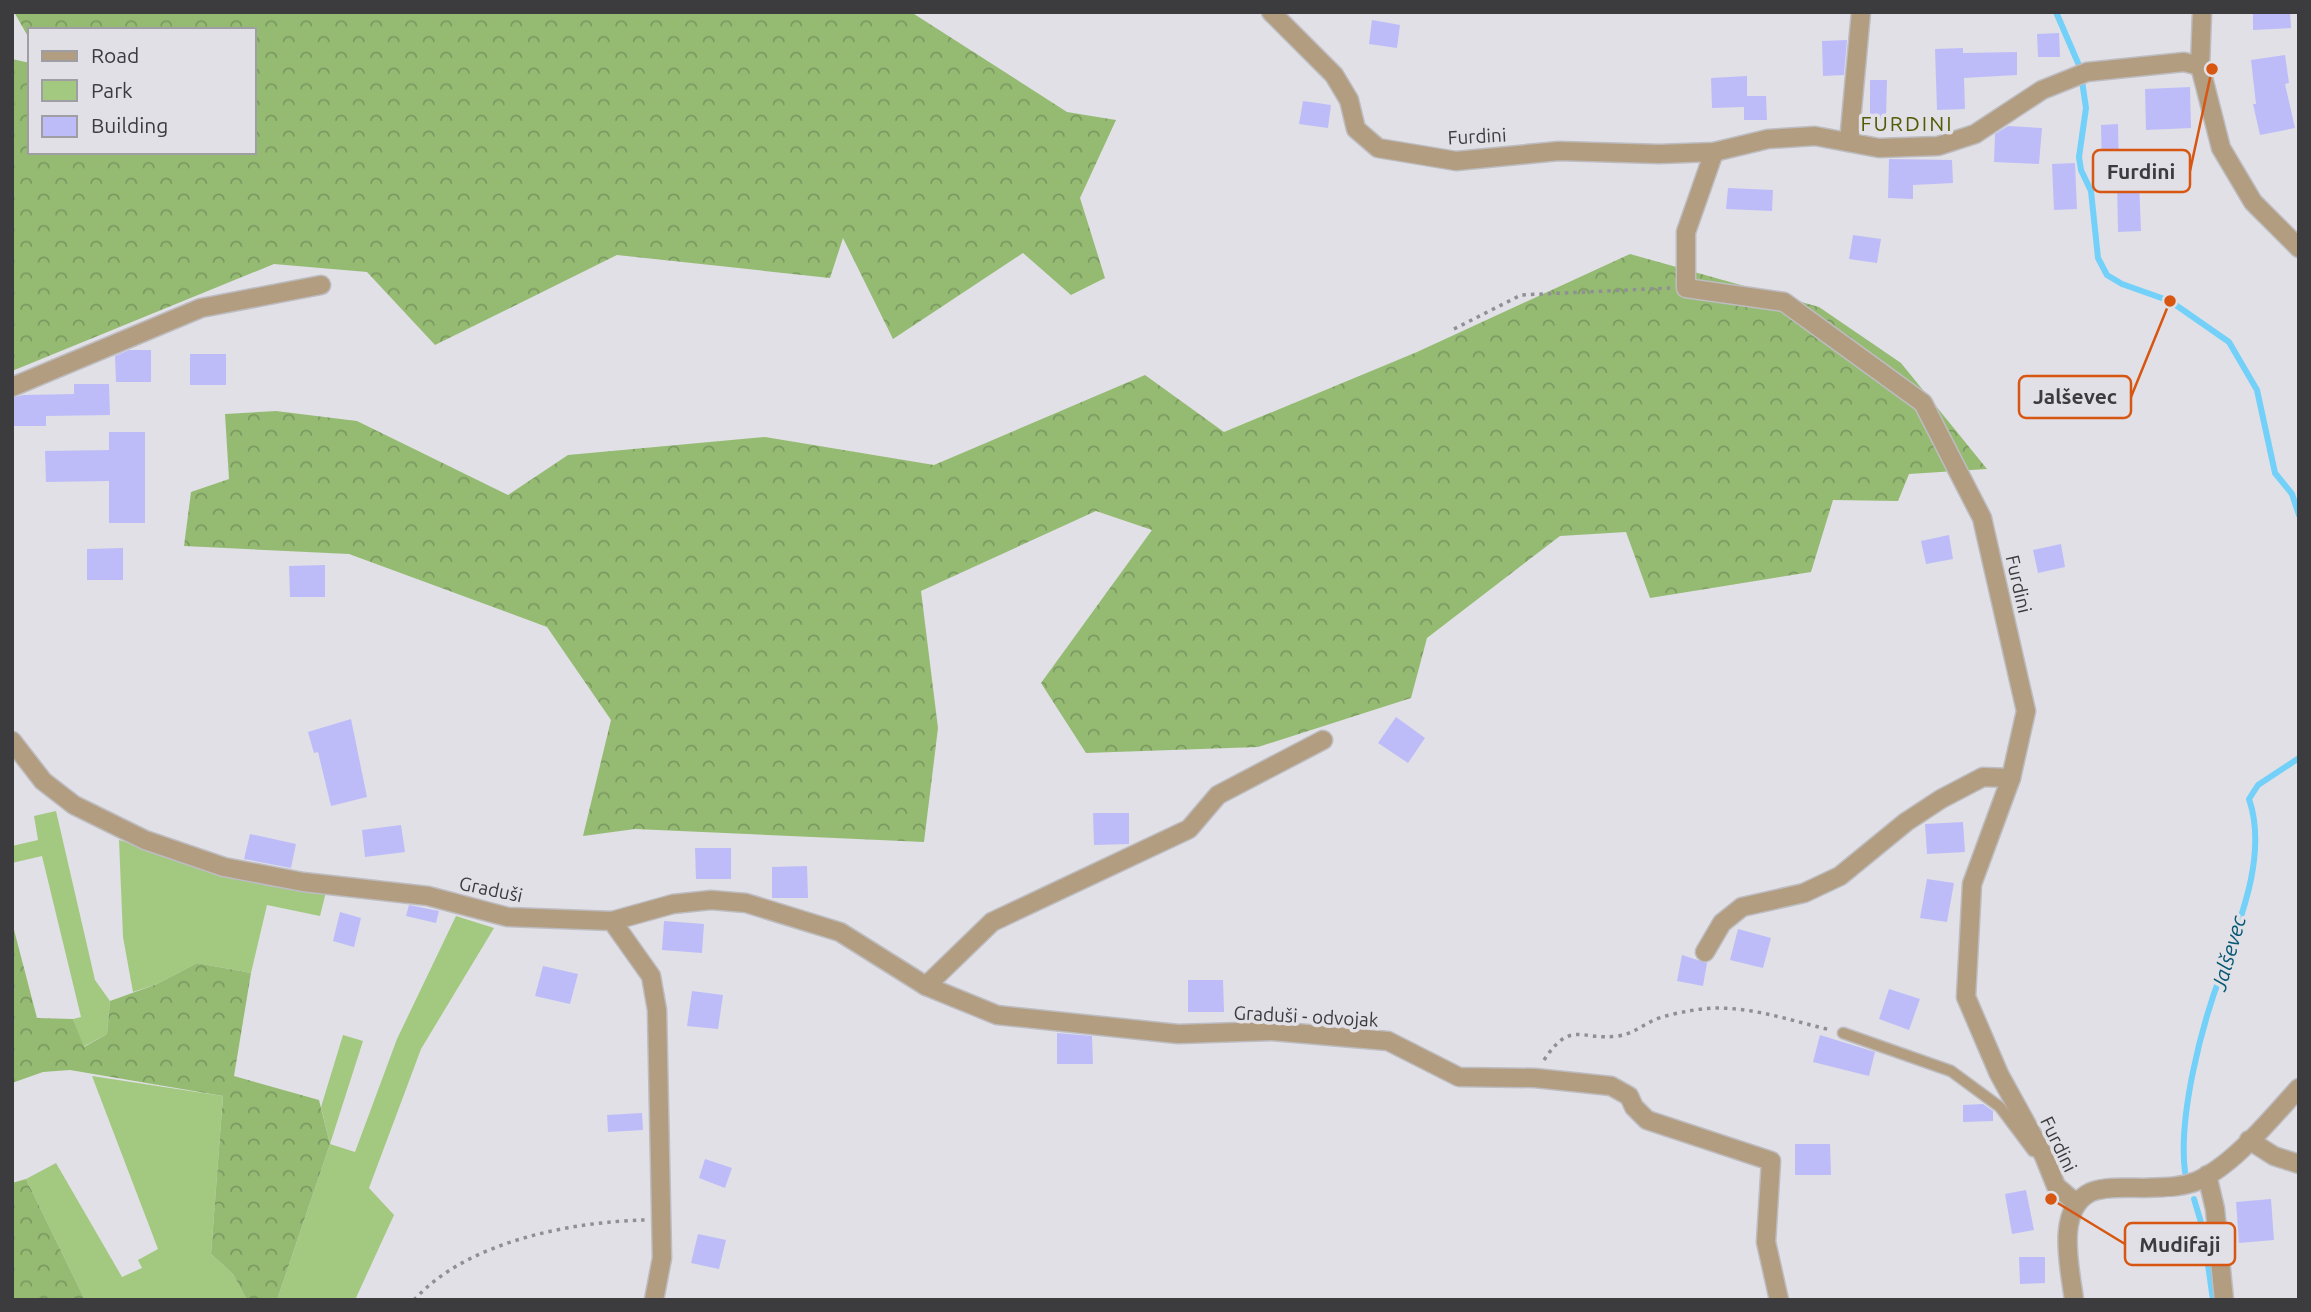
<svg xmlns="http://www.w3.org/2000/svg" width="2311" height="1312" font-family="Ubuntu,sans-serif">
<defs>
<pattern id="forest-crowns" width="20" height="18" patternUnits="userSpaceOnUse" patternTransform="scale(1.75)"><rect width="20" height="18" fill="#95bb73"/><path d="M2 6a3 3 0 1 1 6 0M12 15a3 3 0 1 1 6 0" fill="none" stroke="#7b9960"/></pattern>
</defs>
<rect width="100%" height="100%" fill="#e0e0e6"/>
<g fill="#a3c981">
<polygon points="56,811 95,980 110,1001 107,1034 83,1047 73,1019 81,1017 42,856 12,863 12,846 38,840 34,816"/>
<polygon points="119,840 271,885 326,892 320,916 267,905 251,973 197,963 157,984 133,992 123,937"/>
<polygon points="456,916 494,928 421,1049 369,1188 394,1215 355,1300 277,1300 330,1144 321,1107 343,1035 363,1041 330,1144 355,1152 397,1039"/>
<polygon points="92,1076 223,1096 211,1254 233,1274 247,1300 85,1300 26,1179 56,1163 122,1277 142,1268 138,1260 158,1249"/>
</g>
<g fill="url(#forest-crowns)">
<polygon points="14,12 911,12 1067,112 1116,120 1080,198 1105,278 1071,295 1023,253 893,339 843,238 830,278 617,255 435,345 367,272 274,264 12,371 12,59 30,63 30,152 254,152 254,30 30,30 30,40"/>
<polygon points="1630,254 1819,307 1901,363 1987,469 1909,474 1898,501 1833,500 1811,572 1650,598 1626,532 1560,536 1427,638 1411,698 1258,747 1086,753 1041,683 1152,530 1096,511 921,591 938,728 924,842 635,829 583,836 611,720 547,627 349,554 184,546 191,492 229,479 225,414 276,411 357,421 508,495 568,455 765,437 934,465 1145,375 1224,432 1417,352"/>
<polygon points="12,922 37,1018 73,1019 84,1047 107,1034 110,1001 157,984 197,963 251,973 234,1076 319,1100 330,1144 277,1300 247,1300 233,1274 211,1254 223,1096 70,1070 43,1072 12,1083"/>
<polygon points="26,1179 85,1300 12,1300 12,1183"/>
</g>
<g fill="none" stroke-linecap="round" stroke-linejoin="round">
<g stroke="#72d0f9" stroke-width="6">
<polyline points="2056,12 2078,63"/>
<polyline points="2082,81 2086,108 2079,157 2081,170 2091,191 2098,258 2107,275 2122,284 2170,301 2229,342 2257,390 2275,473 2292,494 2299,515"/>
<path d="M2185 1172C2178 1117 2201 1027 2221 974 2240 921 2268 854 2249 799L2258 785 2299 758"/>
<polyline points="2194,1199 2203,1229 2213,1300"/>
</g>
</g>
<g fill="#bdbcf9">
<polygon points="2253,12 2290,12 2291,28 2253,30"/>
<polygon points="1372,20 1400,25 1397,48 1369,44"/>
<polygon points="2059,33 2060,57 2038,57 2037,34"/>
<polygon points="1847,40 1844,75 1823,76 1822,41"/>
<polygon points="1963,48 1963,53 2017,52 2017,75 1964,78 1965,109 1937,110 1935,49"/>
<polygon points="2285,55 2289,83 2285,84 2295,128 2260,135 2253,104 2256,104 2251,60"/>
<polygon points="1747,76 1747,96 1766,96 1767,120 1744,120 1744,107 1712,108 1711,78"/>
<polygon points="1870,80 1887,80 1886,119 1870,119"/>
<polygon points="2190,87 2191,128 2146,130 2145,89"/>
<polygon points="1303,101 1331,105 1328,128 1299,124"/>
<polygon points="2118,124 2119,173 2102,174 2101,125"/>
<polygon points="2008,126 2042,128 2039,164 1994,162 1995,134"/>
<polygon points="1889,159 1952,160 1953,183 1913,185 1913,199 1888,198"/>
<polygon points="2075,163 2077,209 2054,210 2052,164"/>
<polygon points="2139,181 2141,231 2118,232 2117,182"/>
<polygon points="1728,188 1773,190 1772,211 1726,209"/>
<polygon points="1853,235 1881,239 1877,263 1849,259"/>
<polygon points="129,350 151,350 151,382 116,382 115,356"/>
<rect x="190" y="354" width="36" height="31"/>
<polygon points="74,384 109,384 110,415 46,416 46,426 12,426 12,398 23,395 74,394"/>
<polygon points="109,432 145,432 145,523 109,523 109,481 46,482 45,451 109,450"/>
<polygon points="1949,535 1953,559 1926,564 1921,541"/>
<polygon points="2061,544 2065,567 2038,573 2033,550"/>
<polygon points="123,548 123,580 87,580 87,549"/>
<polygon points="325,565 325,597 290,597 289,566"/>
<polygon points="1396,717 1425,738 1408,763 1378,743"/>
<polygon points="351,719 367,797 331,806 318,752 314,753 308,732"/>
<polygon points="1093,813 1129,813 1129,844 1094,845"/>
<polygon points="1963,822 1965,852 1927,854 1925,824"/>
<polygon points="401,825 405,852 365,857 362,830"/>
<polygon points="250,834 296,844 291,868 244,859"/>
<polygon points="695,848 731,848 731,879 696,879"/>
<polygon points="807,866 808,898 772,898 772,867"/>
<polygon points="1927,879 1954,883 1947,922 1920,918"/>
<polygon points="409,905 439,911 436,923 406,916"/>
<polygon points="340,912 361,918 354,947 333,941"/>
<polygon points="664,921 704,924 702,953 662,950"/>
<polygon points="1738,929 1771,938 1763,968 1730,960"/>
<polygon points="1682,955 1707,963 1703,986 1677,981"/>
<polygon points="543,966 578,974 570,1004 535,996"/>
<polygon points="1188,980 1223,980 1224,1012 1188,1012"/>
<polygon points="1889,989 1920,999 1909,1030 1879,1019"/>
<polygon points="692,991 723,995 718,1029 687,1026"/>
<polygon points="1057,1033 1092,1036 1093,1064 1057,1064"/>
<polygon points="1820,1035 1875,1052 1869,1076 1813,1062"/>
<polygon points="1983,1104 1993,1111 1993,1121 1963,1122 1963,1105"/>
<polygon points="642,1113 643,1130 608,1132 607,1115"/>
<polygon points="1795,1144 1830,1144 1831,1175 1795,1175"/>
<polygon points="705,1159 732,1168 725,1188 699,1178"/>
<polygon points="2026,1190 2034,1230 2012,1234 2005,1194"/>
<polygon points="2271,1199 2274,1240 2239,1243 2236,1202"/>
<polygon points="698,1234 726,1240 719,1269 691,1263"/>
<polygon points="2019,1257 2045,1257 2045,1283 2020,1284"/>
</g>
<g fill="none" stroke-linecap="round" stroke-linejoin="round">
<g stroke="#bcbcc1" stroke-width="13">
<polyline id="service" points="1843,1033 1951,1071 2000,1107 2033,1151"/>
</g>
<g stroke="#bcbcc1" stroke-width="21">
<g id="minor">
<polyline points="1271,12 1334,75 1349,100 1356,129 1378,148 1456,161 1559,151 1659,154 1714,152 1768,139 1815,136 1879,148 1938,146 1975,134 2042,90 2087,72 2184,62 2200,66"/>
<polyline points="2202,12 2200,66 2221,148 2253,202 2299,248"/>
<polyline points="1849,142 1861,12"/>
<polyline points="1714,152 1686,232 1686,288 1784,302 1923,403 1982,518 2026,711 2011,778 1972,884 1966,997 1999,1074 2044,1156 2056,1186 2076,1203"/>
<polyline points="12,387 201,308 321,285"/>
<polyline points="12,741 43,781 74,805 145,840 224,867 303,882 428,896 508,917 612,921 651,976 657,1010 662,1258 654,1300"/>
<polyline points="612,921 673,904 711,900 746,903 840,932 926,986 997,1015 1178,1034 1272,1031 1388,1041 1459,1077 1535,1078 1611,1086 1629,1096 1634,1107 1647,1120 1771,1161 1766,1242 1779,1300"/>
<polyline points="1705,952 1722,923 1742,907 1804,893 1840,876 1906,822 1941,799 1983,777 2011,778"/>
<polyline points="926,986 992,922 1189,829 1218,795 1323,740"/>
<polyline points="2249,1140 2274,1156 2299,1164"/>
<polyline points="2207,1175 2215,1209 2224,1300"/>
<path d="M2074 1300C2070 1268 2055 1209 2091 1192 2106 1186 2128 1188 2144 1188 2162 1187 2180 1188 2197 1181 2234 1165 2271 1118 2299 1088"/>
</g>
</g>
<g stroke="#909094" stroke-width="3.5" stroke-dasharray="3.5 5" stroke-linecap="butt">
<polyline points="1454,329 1521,295 1670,288"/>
<path d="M1544 1060C1571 1019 1581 1041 1618 1036 1632 1034 1640 1027 1652 1021 1662 1016 1677 1013 1689 1011 1738 1001 1783 1019 1831 1030"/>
<path d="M414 1300C467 1241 571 1222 645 1220"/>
</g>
<use href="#service" stroke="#b39d80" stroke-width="10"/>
<use href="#minor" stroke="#b39d80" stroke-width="18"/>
</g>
<g text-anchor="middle" stroke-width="7" stroke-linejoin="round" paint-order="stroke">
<g font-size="19" fill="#3c3c3e" stroke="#e0e0e6">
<text transform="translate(1477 136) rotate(-3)" y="7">Furdini</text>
<text transform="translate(2019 584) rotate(77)" y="7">Furdini</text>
<text transform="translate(491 889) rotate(12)" y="7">Graduši</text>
<text transform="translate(1306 1016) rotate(3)" y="7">Graduši - odvojak</text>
<text transform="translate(2059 1144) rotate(64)" y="7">Furdini</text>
</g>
<g font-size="21" letter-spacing="2" fill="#545a03" stroke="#e0e0e6">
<text x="1907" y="131">FURDINI</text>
</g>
<g font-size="21" font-style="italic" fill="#065773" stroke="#e0e0e6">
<text transform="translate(2229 953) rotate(-74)" y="7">Jalševec</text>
</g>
</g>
<path fill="none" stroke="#d75611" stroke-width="2.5" d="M2212 69L2190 171M2170 301L2131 397M2051 1199L2125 1244"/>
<g fill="#d75611" stroke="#e0e0e6" stroke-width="2.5">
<circle cx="2212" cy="69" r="7"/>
<circle cx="2170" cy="301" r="7"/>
<circle cx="2051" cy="1199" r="7"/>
</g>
<g fill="#e0e0e6" stroke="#d75611" stroke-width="2.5">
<rect x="2093" y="150" width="97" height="42" rx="7"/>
<rect x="2019" y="376" width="112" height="42" rx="7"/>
<rect x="2125" y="1223" width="110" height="42" rx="7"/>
</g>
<g font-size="21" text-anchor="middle" font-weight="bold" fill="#3c3c3e">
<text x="2141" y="179">Furdini</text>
<text x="2075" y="404">Jalševec</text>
<text x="2180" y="1252">Mudifaji</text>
</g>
<rect width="2311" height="1312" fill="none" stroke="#3c3c3e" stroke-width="28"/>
<rect x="28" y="28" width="228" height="126" fill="#e0e0e6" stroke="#9e9ea3" stroke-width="2"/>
<rect x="42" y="51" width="35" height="10" fill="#b39d80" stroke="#9e9ea3" stroke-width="2"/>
<text x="91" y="63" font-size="21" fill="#3c3c3e">Road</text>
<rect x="42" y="80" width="35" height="21" fill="#a3c981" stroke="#9e9ea3" stroke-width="2"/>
<text x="91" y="98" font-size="21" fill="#3c3c3e">Park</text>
<rect x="42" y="116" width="35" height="21" fill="#bdbcf9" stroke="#9e9ea3" stroke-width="2"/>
<text x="91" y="133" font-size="21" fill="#3c3c3e">Building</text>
</svg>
